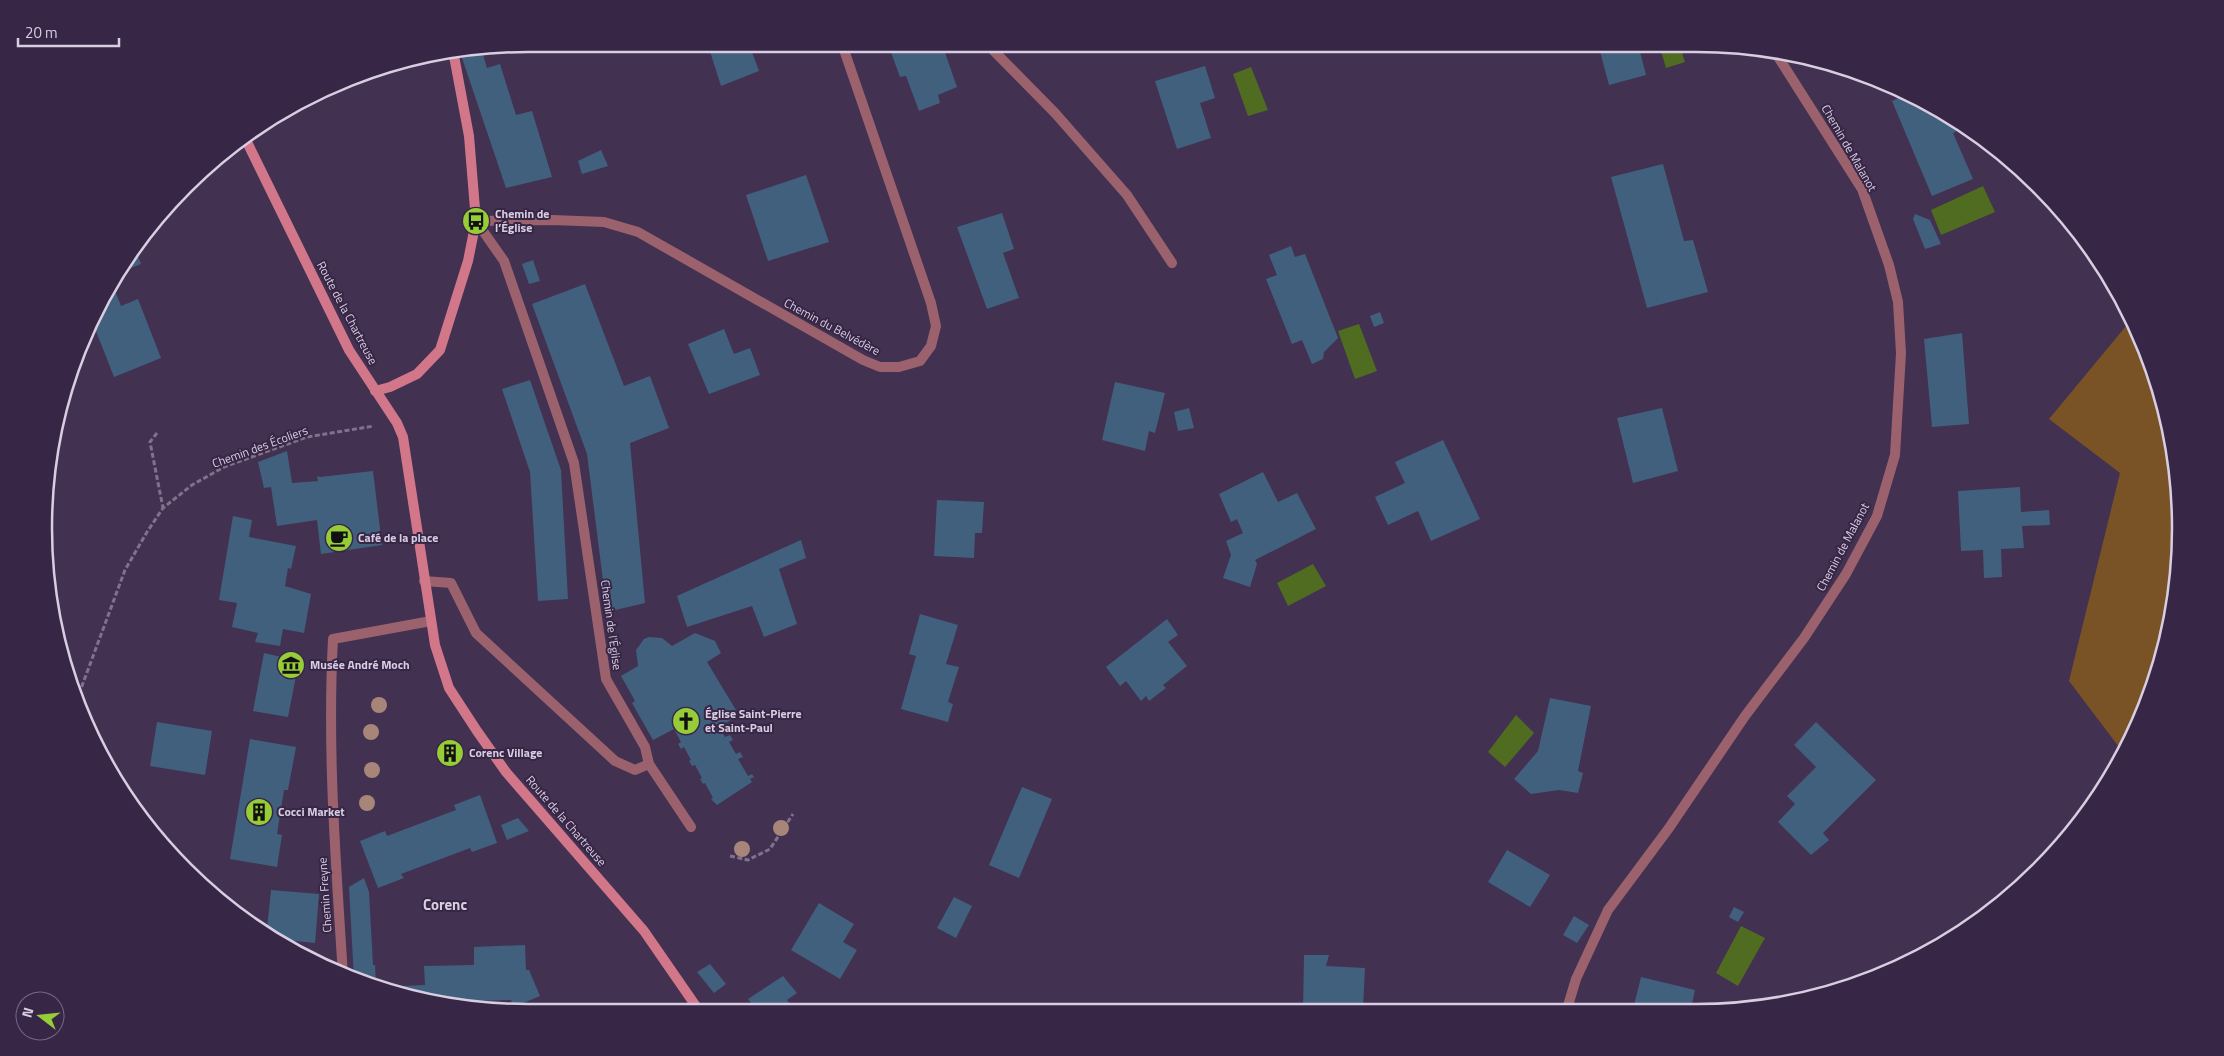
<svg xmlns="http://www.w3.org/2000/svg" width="2224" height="1056" font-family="'Titillium Web',sans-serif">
<rect width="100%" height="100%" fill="#423151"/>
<polygon fill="#795225" points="2131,320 2143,343 2171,434 2180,528 2171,623 2143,714 2122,751 2069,681 2120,473 2049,419"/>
<g fill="#506c21">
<polygon points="1659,44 1679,44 1685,62 1666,68"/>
<polygon points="1251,67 1268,110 1248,116 1233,74"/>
<polygon points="1983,186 1995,212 1941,235 1931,210"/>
<polygon points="1359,324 1377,371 1355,379 1338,331"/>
<polygon points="1313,564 1326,586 1288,606 1277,583"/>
<polygon points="1516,715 1534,733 1505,767 1488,752"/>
<polygon points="1741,926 1765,938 1738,986 1716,973"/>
</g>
<g fill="#41607d">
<polygon points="712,44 749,44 759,71 721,86 708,45"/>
<polygon points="888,44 942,44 957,87 938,95 940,103 919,111 906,76 900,77"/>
<polygon points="1598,44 1638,44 1646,75 1609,85"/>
<polygon points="482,51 487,68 500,64 516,115 532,111 552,177 506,188 461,55"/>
<polygon points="1205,66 1215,98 1200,103 1211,138 1177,149 1155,81"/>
<polygon points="1907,94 1966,126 1953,133 1973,179 1932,196 1892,101"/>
<polygon points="601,150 608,166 582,174 578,161"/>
<polygon points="1663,164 1684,241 1693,240 1708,292 1647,308 1611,177"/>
<polygon points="806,175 829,242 768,261 746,195"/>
<polygon points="1002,213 1014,249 1003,253 1019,298 987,309 957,227"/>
<polygon points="1915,214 1930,220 1941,244 1925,249 1913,219"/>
<polygon points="1291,246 1295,257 1305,254 1338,338 1324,352 1323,359 1312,364 1302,340 1292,344 1266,279 1277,275 1269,255"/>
<polygon points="135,249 141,264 118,273 125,259"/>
<polygon points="533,260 540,281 529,284 522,264"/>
<polygon points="112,283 121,306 138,299 161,358 114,377 92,321"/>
<polygon points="585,284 624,386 650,376 669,428 630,443 645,603 607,612 587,454 532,304"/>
<polygon points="1380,312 1384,323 1374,327 1370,316"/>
<polygon points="724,329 734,354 750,348 760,375 709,394 688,344"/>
<polygon points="1962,333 1969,424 1932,427 1924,339"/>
<polygon points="530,380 561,470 568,599 538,601 530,472 502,389"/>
<polygon points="1115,382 1165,393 1155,433 1149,431 1145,451 1102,440"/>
<polygon points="1189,408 1194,428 1178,431 1174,412"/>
<polygon points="1662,408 1678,471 1633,483 1617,418"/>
<polygon points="1443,440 1480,519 1431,541 1418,511 1388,525 1375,497 1405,483 1395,462"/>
<polygon points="287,451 292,483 318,481 317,476 320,477 373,471 382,545 321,554 317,520 277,526 271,487 264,488 258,462"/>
<polygon points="1263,472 1278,502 1297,493 1316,529 1255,560 1257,564 1250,587 1223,578 1231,555 1226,541 1243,533 1237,519 1231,522 1219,494"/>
<polygon points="2020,487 2021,512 2049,510 2050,525 2022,526 2024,548 2001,549 2002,577 1984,578 1983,550 1961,551 1958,491"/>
<polygon points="937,500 984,502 982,533 975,533 974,558 934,556"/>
<polygon points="233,516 252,520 249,537 296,546 291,569 288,568 285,586 311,594 304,633 283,629 280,646 255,642 258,633 232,627 237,603 219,600"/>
<polygon points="801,540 806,558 779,569 797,624 764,637 752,606 687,627 677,596"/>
<polygon points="920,614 958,625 946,664 959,667 948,702 953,704 948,722 901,709 916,656 909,654"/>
<polygon points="1167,619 1178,635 1168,642 1187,666 1163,685 1166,688 1149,701 1146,696 1141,701 1126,681 1120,686 1106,667"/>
<polygon points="695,633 715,641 721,653 707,662 739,715 719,727 725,737 730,735 733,740 729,742 736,754 740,752 743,757 738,759 748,776 752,774 754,777 750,779 752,782 717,805 711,799 713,798 705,783 703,784 700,779 702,778 695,765 692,766 689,761 691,760 684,747 681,749 678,744 681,742 674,729 653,740 632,703 635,701 621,676 638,666 636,650 644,639 649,637 662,638 672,646"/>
<polygon points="264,653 299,661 288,717 253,711"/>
<polygon points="1550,698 1591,706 1578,771 1583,773 1578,793 1559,790 1531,794 1514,779 1538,751"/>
<polygon points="157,722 212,731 205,775 150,766"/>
<polygon points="1816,722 1876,780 1823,833 1829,840 1811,855 1778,822 1795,804 1787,796 1816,767 1794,745"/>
<polygon points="250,739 296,747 288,790 284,790 277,834 282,835 277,867 230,859"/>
<polygon points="449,743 458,757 451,762 441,748"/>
<polygon points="1022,787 1052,799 1019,878 989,865"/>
<polygon points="480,795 497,843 472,852 470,848 401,874 404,878 378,888 360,841 385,831 387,836 456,810 454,805"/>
<polygon points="518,818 529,831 507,840 501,825"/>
<polygon points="1507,850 1550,875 1530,907 1488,882"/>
<polygon points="364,878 369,892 373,965 375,965 376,985 354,979 349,887"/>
<polygon points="271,890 319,894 315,943 286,940 267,929"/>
<polygon points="954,897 972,906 956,938 937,928"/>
<polygon points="819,903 854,924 843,942 857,950 840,979 791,950"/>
<polygon points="1734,907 1744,912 1738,922 1729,917"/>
<polygon points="1574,916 1589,925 1577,943 1563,935"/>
<polygon points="525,945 526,970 529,970 540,996 514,1007 511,1000 477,1001 477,1007 433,1003 380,987 425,985 424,966 474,965 474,947"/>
<polygon points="1304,955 1329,955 1326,966 1365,968 1363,1009 1303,1010"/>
<polygon points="710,964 726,984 714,993 697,972"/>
<polygon points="783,976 797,993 787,1000 796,1011 757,1011 748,999"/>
<polygon points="1641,977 1695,990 1691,1008 1642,1008 1634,1005"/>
</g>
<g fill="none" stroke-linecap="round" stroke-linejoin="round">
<g stroke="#80728d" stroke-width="3" stroke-dasharray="5 2.5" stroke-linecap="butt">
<polyline points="157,433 150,442 163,508"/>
<polyline points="79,694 125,570 147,532 163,508 192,485 224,467 307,437 374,426"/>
<polyline points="730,856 748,860 770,849 793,814"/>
</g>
<g stroke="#9b626d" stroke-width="10">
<polyline points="476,221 504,261 574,463 606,679 645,747 649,764 691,827"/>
<polyline points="424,581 451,583 476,633 615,761 635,770 649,764"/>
</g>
<g stroke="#9b626d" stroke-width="10">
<polyline points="987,44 1055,113 1127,195 1172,263"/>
<polyline points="476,221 553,220 604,222 638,232 863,360 880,367 899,367 920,361 931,346 936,326 931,303 842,44"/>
<path d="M343 976C336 863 327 752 333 639L431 621"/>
<polyline points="1567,1009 1576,979 1608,910 1669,828 1745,716 1804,638 1846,574 1877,516 1895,455 1901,353 1898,302 1889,265 1862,189 1775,52"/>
</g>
<g stroke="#d17789" stroke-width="10">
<polyline points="245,138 349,350 397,423 403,437 435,645 449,688 477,731 506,772 644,931 700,1012"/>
<polyline points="375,391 390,387 417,374 440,350 468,261 476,221 469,136 454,56"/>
</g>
</g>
<g fill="#a78679">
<circle cx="379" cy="705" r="8"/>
<circle cx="371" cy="732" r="8"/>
<circle cx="372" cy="770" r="8"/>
<circle cx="367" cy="803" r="8"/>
<circle cx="781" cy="828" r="8"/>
<circle cx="742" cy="849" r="8"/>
</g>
<defs>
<g id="bus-disc" transform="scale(1.4375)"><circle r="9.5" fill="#97cc39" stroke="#372646"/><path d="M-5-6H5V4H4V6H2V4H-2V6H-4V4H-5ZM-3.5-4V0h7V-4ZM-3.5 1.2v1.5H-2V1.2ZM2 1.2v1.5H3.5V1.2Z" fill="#111"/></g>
<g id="cafe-disc" transform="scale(1.4375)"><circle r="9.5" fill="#97cc39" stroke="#372646"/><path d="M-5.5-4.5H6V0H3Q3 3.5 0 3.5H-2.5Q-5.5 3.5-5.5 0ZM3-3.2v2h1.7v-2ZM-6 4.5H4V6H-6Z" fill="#111"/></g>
<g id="museum-disc" transform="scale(1.4375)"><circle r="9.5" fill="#97cc39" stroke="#372646"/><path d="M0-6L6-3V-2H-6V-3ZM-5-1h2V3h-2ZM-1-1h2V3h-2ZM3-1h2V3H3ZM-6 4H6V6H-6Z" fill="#111"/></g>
<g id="church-disc" transform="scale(1.4375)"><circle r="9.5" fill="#97cc39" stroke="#372646"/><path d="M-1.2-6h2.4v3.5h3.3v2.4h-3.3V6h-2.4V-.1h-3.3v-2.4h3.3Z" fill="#111"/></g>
<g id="building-disc" transform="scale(1.4375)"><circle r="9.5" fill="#97cc39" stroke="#372646"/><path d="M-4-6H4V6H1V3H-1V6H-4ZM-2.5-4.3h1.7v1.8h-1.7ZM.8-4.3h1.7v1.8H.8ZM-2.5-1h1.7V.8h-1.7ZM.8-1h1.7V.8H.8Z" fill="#111"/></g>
</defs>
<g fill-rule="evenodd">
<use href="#bus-disc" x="476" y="221"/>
<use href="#cafe-disc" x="339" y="538"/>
<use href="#museum-disc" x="291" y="665"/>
<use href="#church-disc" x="686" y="721"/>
<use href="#building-disc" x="450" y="753"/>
<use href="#building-disc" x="259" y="812"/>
</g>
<g text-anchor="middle" stroke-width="4" stroke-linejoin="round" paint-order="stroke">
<g font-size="12" fill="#d8cee2" stroke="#372646">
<text transform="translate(1849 148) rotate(60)" y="4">Chemin de Malanot</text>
<text transform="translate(347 313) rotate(62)" y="4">Route de la Chartreuse</text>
<text transform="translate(832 327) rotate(28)" y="4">Chemin du Belvédère</text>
<text transform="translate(260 447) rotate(-20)" y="4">Chemin des Écoliers</text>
<text transform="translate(1843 547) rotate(-62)" y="4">Chemin de Malanot</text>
<text transform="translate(611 625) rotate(82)" y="4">Chemin de l'Église</text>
<text transform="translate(566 821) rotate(49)" y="4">Route de la Chartreuse</text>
<text transform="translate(325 895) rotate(-94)" y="4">Chemin Freyne</text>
</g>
<g font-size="12" font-weight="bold" fill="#d8cee2" stroke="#372646" text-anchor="start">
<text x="495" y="218">Chemin de<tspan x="495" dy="14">l’Église</tspan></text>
<text x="358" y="542">Café de la place</text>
<text x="310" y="669">Musée André Moch</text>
<text x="705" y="718">Église Saint-Pierre<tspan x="705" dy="14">et Saint-Paul</tspan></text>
<text x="469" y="757">Corenc Village</text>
<text x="278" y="816">Cocci Market</text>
</g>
<g font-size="15" font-weight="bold" fill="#d8cee2" stroke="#372646">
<text x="445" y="910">Corenc</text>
</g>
</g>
<path d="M0 0H2224V1056H0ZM528 52H1696A476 476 0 0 1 2172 528V528A476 476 0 0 1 1696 1004H528A476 476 0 0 1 52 528V528A476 476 0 0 1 528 52Z" fill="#372646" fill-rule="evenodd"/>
<path fill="none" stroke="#d8cee2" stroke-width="2.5" d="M528 52H1696A476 476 0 0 1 2172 528V528A476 476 0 0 1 1696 1004H528A476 476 0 0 1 52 528V528A476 476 0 0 1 528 52Z"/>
<g transform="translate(40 1016) rotate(286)"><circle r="24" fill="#372646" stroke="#776984"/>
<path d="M0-4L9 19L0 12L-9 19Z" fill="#97cc39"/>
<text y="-8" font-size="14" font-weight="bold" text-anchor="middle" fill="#d8cee2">N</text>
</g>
<path d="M18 38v8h101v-8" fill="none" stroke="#d8cee2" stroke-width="2.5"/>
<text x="25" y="38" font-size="15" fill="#d8cee2" stroke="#372646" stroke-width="4" paint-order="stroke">20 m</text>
</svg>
